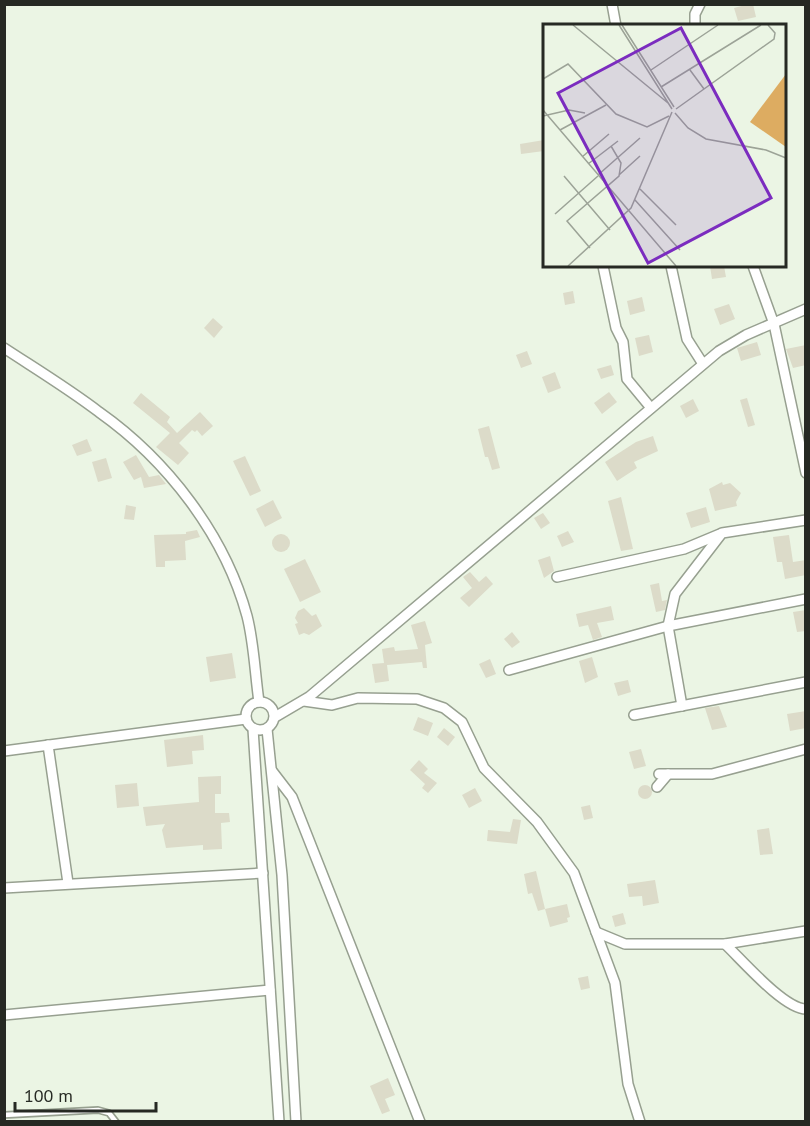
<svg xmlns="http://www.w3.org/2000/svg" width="810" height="1126" font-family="'PT Sans',sans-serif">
<rect width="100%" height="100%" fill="#ebf5e4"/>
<g fill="#dcdbc9">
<polygon points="749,4 753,4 756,17 738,21 734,8"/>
<polygon points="544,140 544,151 521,154 520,144"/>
<polygon points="710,266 724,266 726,277 712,279"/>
<polygon points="573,291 575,303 565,305 563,293"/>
<polygon points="642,297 645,311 630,315 627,301"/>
<polygon points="729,304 735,319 720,325 714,309"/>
<polygon points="213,318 223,327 214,338 204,328"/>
<polygon points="649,335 653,352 639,356 635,338"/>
<polygon points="757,342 761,355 741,361 737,348"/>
<polygon points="806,345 806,365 793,368 786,349"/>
<polygon points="527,351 532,364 521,368 516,355"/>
<polygon points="611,365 614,375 601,379 597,369"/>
<polygon points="555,372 561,388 548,393 542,377"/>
<polygon points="609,392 617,402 602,414 594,403"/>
<polygon points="141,393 170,417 167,422 177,433 200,412 213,426 202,436 197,430 195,432 192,430 179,443 189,453 178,465 156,447 170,433 133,403"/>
<polygon points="747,398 755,425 748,427 740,400"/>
<polygon points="693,399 699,411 686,418 680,406"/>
<polygon points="489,426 500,468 492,470 488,457 485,457 478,429"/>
<polygon points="653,436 658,451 634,462 637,468 617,481 605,462 636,442"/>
<polygon points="87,439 92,451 77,456 72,445"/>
<polygon points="136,455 149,477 159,475 166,484 144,488 141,477 134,480 123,462"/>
<polygon points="245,456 261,491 250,496 233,461"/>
<polygon points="106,458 112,478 98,482 92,462"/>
<polygon points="722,482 723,485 730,483 741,493 736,502 737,506 715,511 709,489"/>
<polygon points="621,497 633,549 621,551 608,501"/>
<polygon points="273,500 282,518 265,527 256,509"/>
<polygon points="126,505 136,507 134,520 124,519"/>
<polygon points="706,507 710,522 691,528 686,513"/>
<polygon points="543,513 550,523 541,529 534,518"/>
<polygon points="197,530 200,537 185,541 186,560 165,561 165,567 156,567 154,535 186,534 186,532"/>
<polygon points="568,531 574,542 562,547 557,536"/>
<circle cx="281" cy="543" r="9"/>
<polygon points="789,535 793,562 806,560 806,575 785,579 782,562 777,562 773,537"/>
<polygon points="550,556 554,571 544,578 538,560"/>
<polygon points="305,559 321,592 300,602 284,569"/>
<polygon points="470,572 479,582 486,576 493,584 469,607 460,598 472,588 463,577"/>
<polygon points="659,583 662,601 667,600 665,610 656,612 650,585"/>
<polygon points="611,606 614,620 597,623 602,637 593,640 588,625 579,627 576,614"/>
<polygon points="304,608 312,616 316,614 322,626 309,635 304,633 299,635 295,624 298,623 295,618 298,611"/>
<polygon points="806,610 806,631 797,632 793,612"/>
<polygon points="425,621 432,643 425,645 427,668 423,668 422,662 387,665 389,681 375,683 372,664 384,663 382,649 394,647 395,651 418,649 411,625"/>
<polygon points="512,632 520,642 512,648 504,639"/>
<polygon points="232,653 236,678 210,682 206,657"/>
<polygon points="592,657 598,677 585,683 579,661"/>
<polygon points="490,659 496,674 486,678 479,664"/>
<polygon points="628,680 631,692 618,696 614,683"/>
<polygon points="719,706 727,727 712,730 705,708"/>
<polygon points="806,711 806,728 790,731 787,714"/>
<polygon points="418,717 433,723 428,736 413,730"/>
<polygon points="444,728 455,737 448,746 437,737"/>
<polygon points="203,735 204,750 192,751 193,764 167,767 164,740"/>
<polygon points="641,749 646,766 634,769 629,752"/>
<polygon points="419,760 428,769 424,773 437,783 428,793 422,788 425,784 410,770"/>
<polygon points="221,776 221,794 215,794 215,813 229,813 230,822 221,823 222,849 203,850 203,845 166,848 162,830 165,824 146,826 143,807 199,802 198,777"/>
<polygon points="137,783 139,806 117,808 115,785"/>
<circle cx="645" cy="792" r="7"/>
<polygon points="475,788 482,801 469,808 462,795"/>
<polygon points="590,805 593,818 584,820 581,807"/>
<polygon points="513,819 521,820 517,844 487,841 488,830 510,832"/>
<polygon points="769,828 773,854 760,855 757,830"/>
<polygon points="536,871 545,909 538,911 532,893 528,894 524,874"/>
<polygon points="655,880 659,903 643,906 642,896 629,897 627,884"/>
<polygon points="567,904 570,917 567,918 568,922 550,927 545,909"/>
<polygon points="623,913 626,924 615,927 612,916"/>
<polygon points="588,976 590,988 581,990 578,978"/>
<polygon points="388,1078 395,1095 385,1099 390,1111 382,1114 370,1086"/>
</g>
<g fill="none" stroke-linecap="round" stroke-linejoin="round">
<g stroke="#97a090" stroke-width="8">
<polyline id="lane" points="4,1115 98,1110 109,1113 116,1122"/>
</g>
<g stroke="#97a090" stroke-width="12">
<g id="street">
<polyline points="612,4 616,26"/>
<polyline points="695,26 695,14 700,4"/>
<polyline points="603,266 616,328 623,342 627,379 651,408"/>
<polyline points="671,266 687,339 703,364"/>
<polyline points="753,266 774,324 806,473"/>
<path d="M4 348C36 369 69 389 99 412 167 460 225 535 247 616 254 643 255 674 259 702"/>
<polyline points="557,577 684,549 720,534"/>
<polyline points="509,670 668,626 806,599"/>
<polyline points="304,701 332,705 358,698 417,699 444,708 462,722 484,768 537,822 574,873 615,983 628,1084 640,1122"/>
<circle cx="260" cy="716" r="14"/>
<polyline points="682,706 668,626 675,594 722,533 806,520"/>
<polyline points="634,715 806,682"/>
<polyline points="275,717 309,697 719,351 746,335 806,309"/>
<polyline points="253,729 279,1122"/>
<polyline points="267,729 282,875 296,1122"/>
<polyline points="48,745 68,883"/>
<polyline points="4,751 246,719"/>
<polyline points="272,771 292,797 420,1122"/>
<polyline points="659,774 712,774 806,749"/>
<polyline points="657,787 668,774"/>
<polyline points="4,888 263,873"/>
<polyline points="596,932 625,944 725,944 806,931"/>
<path d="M725 944C742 960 784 1009 806 1009"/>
<polyline points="4,1015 270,990"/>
</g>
</g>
<use href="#lane" stroke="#fff" stroke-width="4.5"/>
<use href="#street" stroke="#fff" stroke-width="9"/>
</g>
<g transform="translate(543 24)">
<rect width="243" height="243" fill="#ebf5e4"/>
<path d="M243 50V123L207 98Z" fill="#ddac61"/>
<path fill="none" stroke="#9ca397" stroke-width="1.5" d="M30 1 125 79M76 1 129 85M79 1 131 83M108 46 175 1M147 46 161 65M0 55 25 40 73 90 104 103 126 92M118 63 218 1M133 85 231 15 232 9 225 1M0 86 133 242M132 89 145 104 163 115 223 126 243 134M0 92 26 86 42 89M17 106 63 81M39 133 66 110M45 140 75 117M55 151 97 114M76 151 97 132M21 152 67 206M97 165 133 201M92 176 137 226M12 190 55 152M47 224 24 197 76 152 78 139 68 122M25 242 88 184 129 88"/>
<path fill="#7b2cbf" fill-opacity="0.15" stroke="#7b2cbf" stroke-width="3" d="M138 4 228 174 105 239 15 69Z"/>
<rect width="243" height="243" fill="none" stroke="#262923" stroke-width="3"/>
</g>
<rect width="810" height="1126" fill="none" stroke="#262923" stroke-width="12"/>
<path d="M15 1102v9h141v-9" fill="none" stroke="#262923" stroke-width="3"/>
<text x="24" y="1102" font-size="18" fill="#262923" stroke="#ebf5e4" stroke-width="4.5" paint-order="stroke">100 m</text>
</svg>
